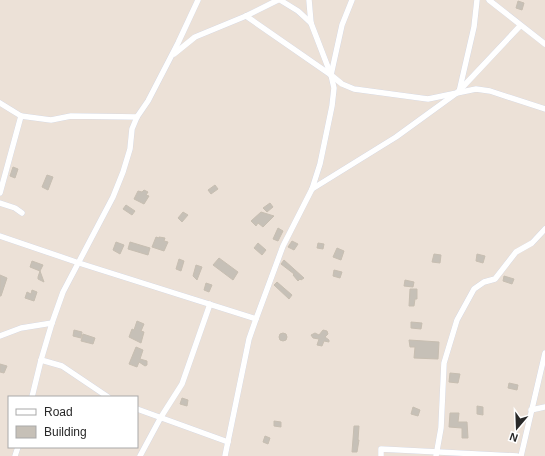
<svg xmlns="http://www.w3.org/2000/svg" width="545" height="456" font-family="Helvetica,sans-serif">
<rect width="100%" height="100%" fill="#ece1d7"/>
<g fill="#c6c0b7" stroke="#c7beb1">
<polygon points="518,1 524,3 522,10 516,8"/>
<polygon points="13,167 18,169 15,178 10,176"/>
<polygon points="47,175 53,177 48,190 42,187"/>
<polygon points="215,185 218,189 211,194 208,190"/>
<polygon points="144,190 148,192 146,195 149,196 144,204 134,199 138,191 142,192"/>
<polygon points="270,203 273,207 267,212 263,208"/>
<polygon points="126,205 135,211 132,215 123,209"/>
<polygon points="183,212 188,215 182,222 178,218"/>
<polygon points="261,212 274,216 263,227 258,223 256,226 251,221"/>
<polygon points="278,228 283,231 278,241 273,239"/>
<polygon points="156,237 159,238 159,237 165,238 164,241 168,242 164,251 152,247"/>
<polygon points="292,241 298,244 294,250 288,247"/>
<polygon points="116,242 124,245 120,254 113,250"/>
<polygon points="130,242 150,248 148,255 128,249"/>
<polygon points="258,243 266,250 262,255 254,248"/>
<polygon points="318,243 324,244 323,249 317,248"/>
<polygon points="337,248 344,251 341,260 333,257"/>
<polygon points="434,254 441,255 440,263 432,262"/>
<polygon points="477,254 485,256 483,263 476,261"/>
<polygon points="219,258 238,272 233,280 213,265"/>
<polygon points="179,259 184,261 181,271 176,269"/>
<polygon points="284,260 304,278 301,280 300,279 298,281 293,275 294,274 281,264"/>
<polygon points="32,261 43,265 40,271 30,267"/>
<polygon points="196,265 202,267 197,280 193,276"/>
<polygon points="334,270 342,272 340,278 333,276"/>
<polygon points="40,271 44,282 38,279 38,277"/>
<polygon points="0,275 7,278 1,296 0,296"/>
<polygon points="504,276 514,279 512,284 503,281"/>
<polygon points="405,280 414,282 413,287 404,286"/>
<polygon points="277,282 292,295 289,299 274,285"/>
<polygon points="206,283 212,285 209,292 204,290"/>
<polygon points="410,289 417,289 417,299 415,299 414,306 409,306"/>
<polygon points="32,290 37,292 34,301 25,298 27,292 31,294"/>
<polygon points="137,321 144,324 141,331 144,332 141,343 129,337 132,329 134,330"/>
<polygon points="411,322 422,323 421,329 411,328"/>
<polygon points="74,330 82,332 81,338 73,336"/>
<polygon points="323,330 327,331 328,334 325,337 329,340 329,342 324,341 322,346 317,345 319,339 313,338 311,335 315,333 319,335"/>
<circle cx="283" cy="337" r="4"/>
<polygon points="83,334 95,338 93,344 81,341"/>
<polygon points="409,340 439,342 438,359 414,358 415,347 410,347"/>
<polygon points="136,347 143,350 140,359 147,361 147,365 145,366 139,362 137,367 129,364"/>
<polygon points="0,364 7,366 4,373 0,372"/>
<polygon points="450,373 460,374 458,383 449,382"/>
<polygon points="509,383 518,385 517,390 508,388"/>
<polygon points="182,398 188,400 187,406 180,404"/>
<polygon points="477,406 483,407 483,415 477,414"/>
<polygon points="413,407 420,410 418,416 411,414"/>
<polygon points="450,413 459,413 458,422 467,422 468,438 462,438 462,428 449,427"/>
<polygon points="274,421 281,422 281,427 274,426"/>
<polygon points="354,426 359,426 358,440 359,440 357,452 352,452"/>
<polygon points="265,436 270,438 268,444 263,442"/>
</g>
<g fill="none" stroke-linecap="round" stroke-linejoin="round">
<g stroke="#cdd3e3" stroke-width="6">
<g id="street">
<polyline points="280,0 298,11 311,23"/>
<polyline points="489,0 545,44"/>
<polyline points="246,16 331,75 342,84 354,89 428,99 476,89 490,91 545,109"/>
<polyline points="174,54 195,37 246,16 278,0"/>
<polyline points="331,75 342,25 352,0"/>
<polyline points="459,92 474,27 477,0"/>
<polyline points="0,103 21,116 51,120 71,116 137,117"/>
<polyline points="312,189 396,137 458,92 520,26"/>
<polyline points="0,193 21,116"/>
<polyline points="0,203 15,208 22,213"/>
<polyline points="0,236 79,263 256,319"/>
<polyline points="0,336 21,328 52,323"/>
<polyline points="41,360 62,366 108,397"/>
<polyline points="32,397 41,360 52,323 63,292 113,197 123,172 130,149 132,129 137,117 148,101 178,43 198,0"/>
<polyline points="137,409 228,442"/>
<polyline points="531,410 545,407"/>
<polyline points="15,456 18,447"/>
<polyline points="140,456 161,417 182,384 210,304"/>
<polyline points="225,456 249,339 256,319 283,246 312,189 320,164 332,106 334,88 331,75 311,23 309,0"/>
<polyline points="381,456 381,449 517,456"/>
<polyline points="436,456 441,428 444,363 457,320 474,289 484,282 495,279 516,252 532,243 545,229"/>
<polyline points="521,456 545,353"/>
</g>
</g>
<use href="#street" stroke="#fff" stroke-width="5.5"/>
</g>
<rect x="8" y="396" width="130" height="52" fill="#ffffff" stroke="#a9a9a9"/>
<rect x="16" y="409" width="20" height="6" fill="#ffffff" stroke="#a9a9a9"/>
<text x="44" y="416" font-size="12" fill="#282828">Road</text>
<rect x="16" y="426" width="20" height="12" fill="#c6c0b7" stroke="#a9a9a9"/>
<text x="44" y="436" font-size="12" fill="#282828">Building</text>
<g transform="translate(517 428) rotate(199)" stroke="#ffffff" stroke-width="3" paint-order="stroke">
<path d="M0-3L7 15L0 10L-7 15Z" fill="#282828"/>
<text y="-6" font-size="11" font-weight="bold" text-anchor="middle" fill="#282828">N</text>
</g>
</svg>
